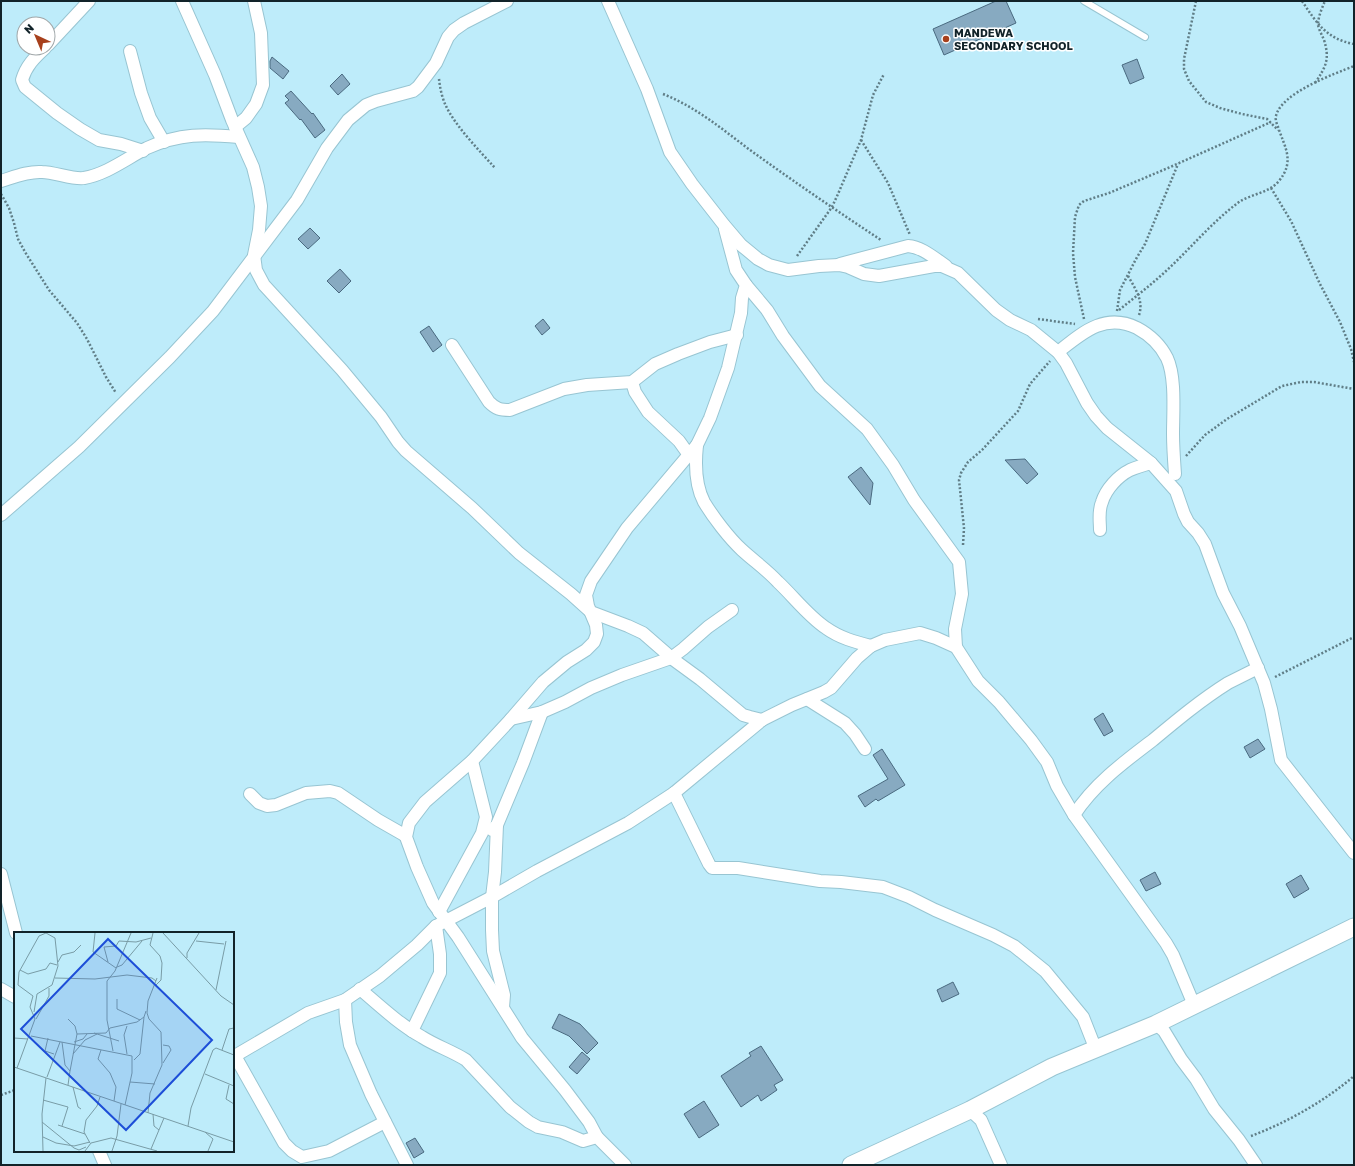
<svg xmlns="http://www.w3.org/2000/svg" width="1355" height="1166" font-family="'Golos Text',sans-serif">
<rect width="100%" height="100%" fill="#beecfa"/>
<g fill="#87aac1" stroke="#4a6a80">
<polygon points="996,1 1006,1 1016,23 944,55 933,29"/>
<polygon points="272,57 289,71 283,79 270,68 270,61"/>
<polygon points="1137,59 1144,78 1130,84 1122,65"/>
<polygon points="342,74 350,84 338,95 330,86"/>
<polygon points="291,91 312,114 313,113 325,130 315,138 301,119 300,120 285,103 289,100 285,96"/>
<polygon points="310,228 320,238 308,249 298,239"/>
<polygon points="340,269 351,281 339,293 327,281"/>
<polygon points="543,319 550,328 542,335 535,326"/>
<polygon points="429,326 442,345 433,352 420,332"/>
<polygon points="1025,459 1038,474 1027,484 1005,460"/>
<polygon points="861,467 873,483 870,505 848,477"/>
<polygon points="1103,713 1113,731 1104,736 1094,719"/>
<polygon points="1258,739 1265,749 1250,758 1244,747"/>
<polygon points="882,749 905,785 878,801 876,799 865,807 858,796 888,779 873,755"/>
<polygon points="1155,872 1161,884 1146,891 1140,880"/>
<polygon points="1301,875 1309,889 1294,898 1286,884"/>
<polygon points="953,982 959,994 942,1002 937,990"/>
<polygon points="559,1014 580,1024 598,1043 587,1054 569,1036 552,1028"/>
<polygon points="761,1046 783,1080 774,1085 777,1090 761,1101 758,1095 741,1107 721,1076 751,1056 749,1053"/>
<polygon points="582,1052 590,1059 577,1074 569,1067"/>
<polygon points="704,1101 719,1125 699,1138 684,1114"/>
<polygon points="415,1138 424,1152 414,1158 406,1143"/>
</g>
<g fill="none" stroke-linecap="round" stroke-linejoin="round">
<g stroke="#98c5d2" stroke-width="8">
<polyline id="lane" points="1084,1 1145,37"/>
</g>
<g stroke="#98c5d2" stroke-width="14">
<g id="street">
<polyline points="182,1 215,75 232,120 253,167 258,187 261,206 259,230 254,255 256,270 264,285 342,370 381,417 398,442 406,451 472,508 519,553 571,594 591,612 628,626 643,633 674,660 700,679 743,715 750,717 762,720"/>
<polyline points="608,1 647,89 670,152 692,184 724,225 741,245 758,259 769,265 788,270 819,266 839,265 848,267 864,274 879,276 934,266 942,266 958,273 996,310 1010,320 1031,330 1058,352 1066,363 1087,403 1096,416 1107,428 1151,463 1176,491 1184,514 1188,522 1198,533 1205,544 1223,593 1240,626 1264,683 1271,709 1281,760 1354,853"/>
<polyline points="48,45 89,1"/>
<path d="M45 48C34 58 26 66 22 80L25 87 57 113 80 129 99 140 121 144 143 151"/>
<polyline points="130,51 141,93 150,118 164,142"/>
<polyline points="235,127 246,118 256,104 263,85 261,33 254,1"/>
<path d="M1 181C14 177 28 171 42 172 54 172 74 180 84 178 107 174 127 158 147 148 180 133 205 134 239 137"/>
<path d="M840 264 908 246C922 247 934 258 946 266"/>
<polyline points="746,285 767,310 783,336 820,386 867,429 893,465 914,500 959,562 962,594 955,629 956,647"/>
<path d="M452 345 489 402C496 409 500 410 510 410L564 389 587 385 632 382 655 364 678 354 710 342 737 335"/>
<path d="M1058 352C1082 333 1105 312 1137 328 1150 335 1160 344 1167 358 1176 377 1173 413 1173 434 1173 447 1174 460 1175 474"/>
<polyline points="632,382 635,392 648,412 679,441 689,455"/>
<path d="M697 445C695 464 695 485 704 502 713 517 729 538 742 550 754 561 767 570 778 582 794 597 808 616 826 628 840 638 855 642 871 646"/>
<polyline points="1,515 79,447 170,357 213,311 297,200 327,148 348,120 366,105 376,101 413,91 418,87 436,63 448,37 454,30 464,23 507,1"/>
<path d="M1100 530C1100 521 1098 511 1102 502 1106 489 1118 476 1130 470 1137 467 1144 465 1151 463"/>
<polyline points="807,699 845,723 855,734 865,749"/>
<polyline points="511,719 542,712 565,702 591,688 622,675 671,658 683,649 708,627 732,610"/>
<polyline points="674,793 709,864 712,868 738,868 820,881 841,882 883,887 909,897 935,910 993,935 1014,946 1045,971 1083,1017 1096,1050"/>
<polyline points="250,794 259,803 267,806 276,805 306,793 330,791 338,793 378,820 406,836"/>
<path d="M1074 815C1094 784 1124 762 1153 740 1177 720 1201 700 1228 683 1238 678 1248 673 1258 668"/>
<polyline points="497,825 495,872 492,897 492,930 493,951 504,995 503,1007"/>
<polyline points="492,830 497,825 523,763 542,712"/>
<polyline points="1,874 16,933"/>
<polyline points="439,912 482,833 486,817 472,761"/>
<polyline points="1,989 15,997"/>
<path d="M360 989C380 1006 399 1024 422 1037 436 1046 452 1051 466 1060L510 1107 529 1122 538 1127 562 1132 583 1141 597 1137 625 1165"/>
<polyline points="345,1000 346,1022 350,1045 371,1094 407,1165"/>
<polyline points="1156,1024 1164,1031 1181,1059 1196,1079 1214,1109 1239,1140 1256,1165"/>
<polyline points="412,1031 440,973 440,954 436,926"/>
<polyline points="235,1056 284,1143 292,1151 302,1157 329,1151 385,1122"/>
<polyline points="233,1057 308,1013 345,1000 380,976 417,945 436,926 492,897 537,871 628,823 674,793 762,720 792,705 824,692 831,688 857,658 871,646 885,640 920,633 936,638 956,647 978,681 999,702 1031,740 1047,762 1057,786 1074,815 1166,943 1173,955 1194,1005"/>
<polyline points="970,1110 981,1120 1001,1165"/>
<polyline points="597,1137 589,1122 565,1090 522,1038 458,937 433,903 417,867 406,837 409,823 425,802 472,761 511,719 543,682 567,662 586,650 594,642 597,634 596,625 588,606 586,595 591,581 627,528 697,445 710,418 728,368 741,313 742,298 746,285 736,270 725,229"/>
<polyline points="99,1151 105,1165"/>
</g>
</g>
<g stroke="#98c5d2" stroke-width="19">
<polyline id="secondary" points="851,1165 970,1110 1052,1067 1156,1024 1354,927"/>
</g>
<g stroke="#607e87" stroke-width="2.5" stroke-dasharray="2 2" stroke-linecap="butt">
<polyline points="1196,1 1184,59 1184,69 1189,81 1206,102 1220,108 1242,114 1267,119 1278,130"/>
<path d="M1302 1C1316 22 1326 39 1354 44"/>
<path d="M439 79C440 88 442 98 446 106 456 127 479 150 495 168"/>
<path d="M1315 83C1326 67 1330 59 1324 40 1322 35 1319 30 1318 25 1318 17 1322 8 1325 1"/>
<path d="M663 94C696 107 722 129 750 150 793 181 837 211 881 240"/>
<polyline points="861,140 888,183 910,235"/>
<polyline points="1271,188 1291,221 1320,284 1340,322 1351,349 1354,362"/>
<polyline points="1,194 9,208 14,223 18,239 25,252 49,290 77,323 87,339 106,377 116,393"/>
<polyline points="797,256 832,207 838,194 861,140 873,95 884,74"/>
<path d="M1128 276C1135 288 1144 301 1139 315"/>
<path d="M1119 310C1135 297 1151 285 1166 271 1190 249 1212 222 1239 202 1251 194 1269 193 1279 181 1295 161 1285 148 1278 127 1277 124 1275 120 1276 116 1281 93 1334 74 1354 66"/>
<polyline points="1117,311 1120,290 1136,259 1145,244 1178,164"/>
<polyline points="1038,319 1075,324"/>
<polyline points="1084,319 1075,277 1073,253 1075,217 1079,205 1084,201 1109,193 1168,168 1271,122"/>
<polyline points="1186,456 1205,435 1227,419 1282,386 1301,382 1314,382 1354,389"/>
<polyline points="963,545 964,528 959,480 961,473 968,462 982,450 1018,411 1030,384 1050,361"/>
<polyline points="1275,677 1354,637"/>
<polyline points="1,1095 15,1090"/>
<path d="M1251 1136C1286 1123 1325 1101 1354 1076"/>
</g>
<use href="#lane" stroke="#fff" stroke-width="6"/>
<use href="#street" stroke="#fff" stroke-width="12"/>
<use href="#secondary" stroke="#fff" stroke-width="17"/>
</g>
<circle fill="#a7401c" stroke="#fff" stroke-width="1.5" cx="946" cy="39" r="4"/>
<g text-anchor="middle" stroke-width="3" stroke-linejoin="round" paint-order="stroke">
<g font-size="11" font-weight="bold" fill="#122329" stroke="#fff" text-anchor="start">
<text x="954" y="37">MANDEWA<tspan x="954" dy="13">SECONDARY SCHOOL</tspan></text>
</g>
</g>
<g transform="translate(14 932)">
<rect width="220" height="220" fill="#beecfa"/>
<path fill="none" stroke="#799ca6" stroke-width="1" d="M81 1 79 20 102 36M139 1 136 13 146 24 148 31 147 48 142 53M149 1 207 64 220 73M182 9 210 12M173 26V21L185 1M44 30 48 23 60 20 67 13M94 30 90 15 102 14 105 9 122 10 137 6M103 35 108 33 128 9M6 38 14 42 32 37 36 31 43 33M41 46 81 47 113 43 138 46 142 49M202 58 212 9M103 67V77L126 88M20 80 23 62 38 53 44 34 41 6 32 1M22 87 35 64V56M54 87 61 94 63 102M80 101 105 109M17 104 118 124V141L111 173M0 106 14 107M34 106 31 119 40 122M71 108 83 102M48 110 51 133 56 139 54 153M60 110 69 107 73 102M87 118 84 127 96 141 102 155 100 169M208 118 215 97 220 96M99 119 93 88V49L101 39 117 1M59 122 71 108M113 122 110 103 113 94M120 128 126 122 130 85M149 131 157 118 155 114 149 113M0 135 220 210M3 136 21 87 16 75 19 64 4 53 5 40 25 4 32 1M56 139 63 102 92 101 96 96 123 90 130 85 132 79M191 142 220 154M33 145 46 110M116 150 141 152M215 153 212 167 220 172M59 155 64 175 67 177M29 168 54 175 48 194M134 181 136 161 148 133 147 100 135 87 133 81 134 69 143 46M139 182 140 194 145 198M28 190 60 216 65 218 72 215M44 193 71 202M174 194 177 176 199 118 202 116 220 123M191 200 199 207 194 219M29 205 42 211 60 214 76 210M76 211 70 200 72 188 83 174 86 165M137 217 150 186M29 219 28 182 32 146M71 219 77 211 97 206 143 219M98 219 103 204 107 172"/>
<path fill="#1d4ed8" fill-opacity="0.15" stroke="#1d4ed8" stroke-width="2" d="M94 7 198 108 112 198 7 97Z"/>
<rect width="220" height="220" fill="none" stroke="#122329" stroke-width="2"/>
</g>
<rect width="1355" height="1166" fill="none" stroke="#122329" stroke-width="4"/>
<g transform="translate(36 36) rotate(316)"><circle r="19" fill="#ffffff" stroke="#a0a7a9"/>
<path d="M0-3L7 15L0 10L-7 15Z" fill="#a7401c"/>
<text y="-6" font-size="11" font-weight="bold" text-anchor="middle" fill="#122329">N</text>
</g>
</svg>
